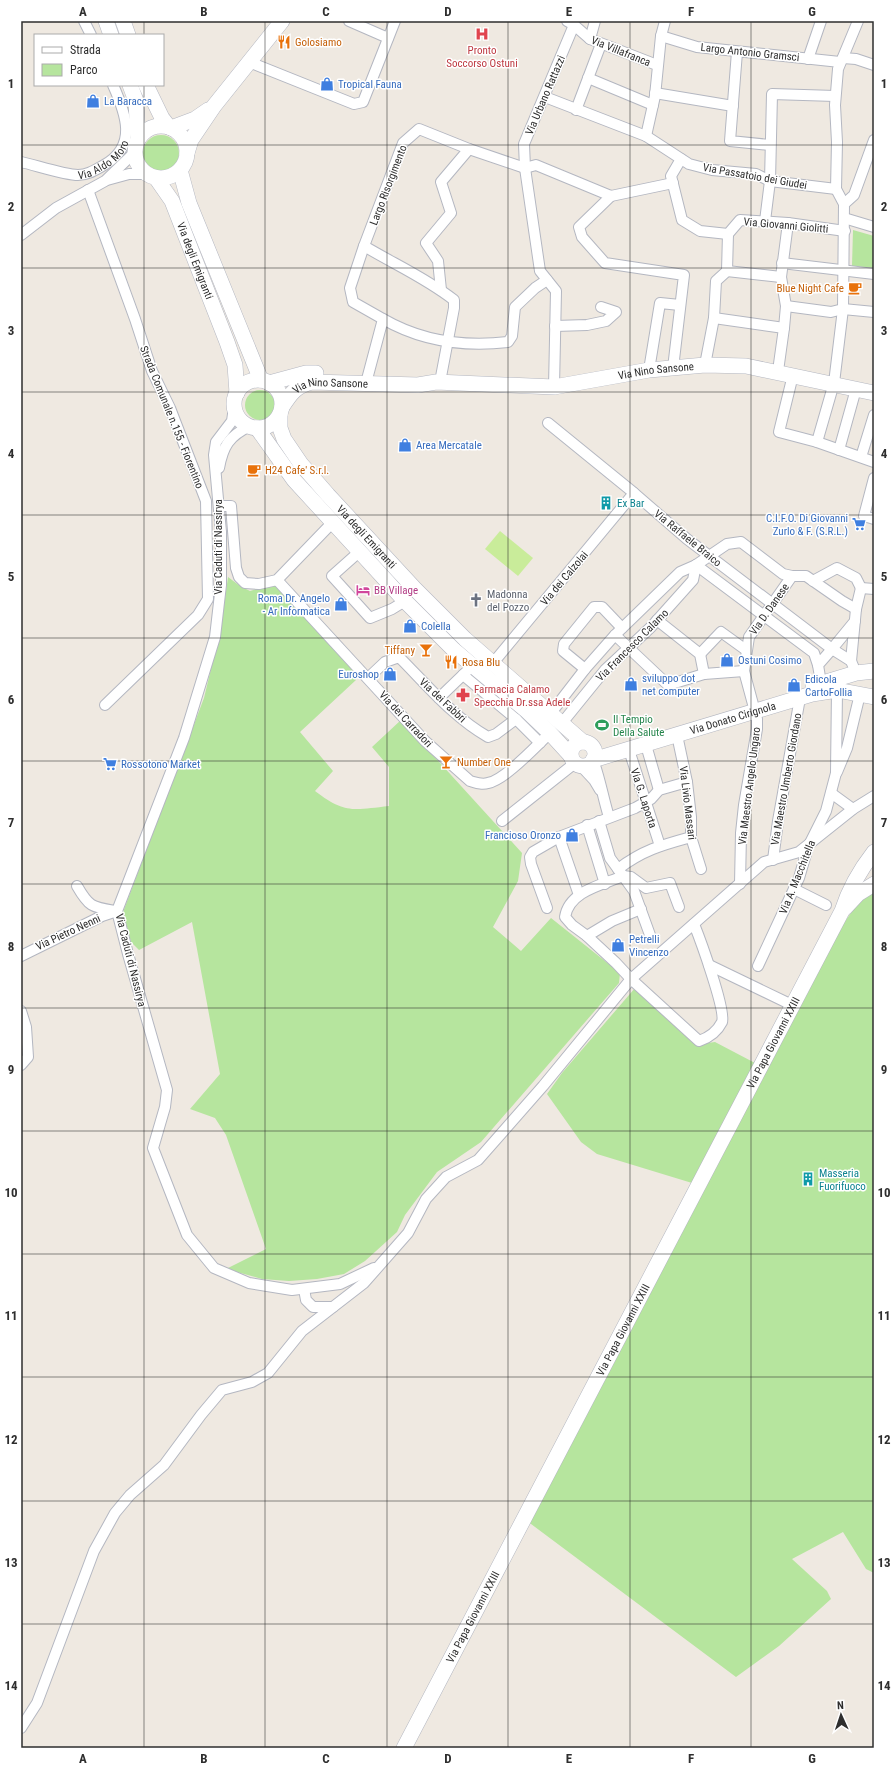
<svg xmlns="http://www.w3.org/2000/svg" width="895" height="1769" font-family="'Roboto Condensed',sans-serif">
<rect width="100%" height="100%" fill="#efe9e1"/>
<g fill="#b6e59e">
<circle cx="161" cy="153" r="18"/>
<polygon points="853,230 874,236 874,268 852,266"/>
<circle cx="260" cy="405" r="15"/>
<path d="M228 577 240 586 250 591 274 584 356 671V680L300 732 333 771 315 791C345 814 353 810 389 806V767L372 747 401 720 522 853 518 881 493 927 521 951 551 918 620 973 619 983 481 1142 437 1172 405 1215 397 1232 365 1261 344 1274 317 1279 289 1281 262 1279 226 1269 266 1249 226 1135 215 1118 190 1109 220 1074 192 922 139 950 131 942 123 912 204 698 221 627Z"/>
<path d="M874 889V1573L866 1569 843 1532 792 1559 827 1591 831 1599 779 1646 736 1677 527 1521 808 986C824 959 849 905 874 889Z"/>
<polygon points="635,988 700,1044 715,1042 755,1063 692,1183 597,1154 581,1142 547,1094 562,1073"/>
</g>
<polygon fill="#c9ec9a" points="500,531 533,558 518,576 485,549"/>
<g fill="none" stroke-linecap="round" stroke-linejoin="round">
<g stroke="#b4b7c1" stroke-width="12">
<g id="street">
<polyline points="84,21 91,35"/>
<polyline points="349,21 388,38"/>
<polyline points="567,21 574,25 590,39 657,65"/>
<polyline points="661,36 697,47 840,62"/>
<polyline points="590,39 595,21"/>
<polyline points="737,52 730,141 770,145"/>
<polyline points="843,58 856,59 874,65"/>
<polyline points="808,59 821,21"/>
<polyline points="249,62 354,104 363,102 395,21"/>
<polyline points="588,78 653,105"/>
<polyline points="655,93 733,106"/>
<polyline points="545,97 646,136 689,164 712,170 756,174 770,181 836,189"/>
<polyline points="576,110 601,44"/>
<polyline points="646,136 655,96 661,36 665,21"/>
<polyline points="681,159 671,176 682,220 700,231 728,234 740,220 788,223 845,231"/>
<path id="s1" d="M21 162C35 165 65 175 78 175 88 175 95 170 104 165 138 146 126 114 113 85"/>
<polyline points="107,180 129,174 147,174"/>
<polyline points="88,190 135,319 152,371 170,408 206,501 208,599 198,615 105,705"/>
<polyline points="611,196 579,227 582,237 605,263 684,275 673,368"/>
<polyline points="844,204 836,189 837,142 835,105 838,69 858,21"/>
<polyline points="844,218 874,227"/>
<polyline points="765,221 770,181 772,94 835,96"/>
<polyline points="21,235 56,208 105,181 135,152"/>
<polyline points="364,246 350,288 353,302 383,319 366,383"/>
<polyline points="782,263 874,274"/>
<polyline points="727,271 781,277"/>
<polyline points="441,290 438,261 426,243 451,213 441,182 469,149"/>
<polyline points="786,306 831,312 843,309 874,312"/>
<polyline points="714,318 784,328"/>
<path d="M383 319C421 341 465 347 508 342L512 336 515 307 535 288 547 280"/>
<polyline points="555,326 587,325 606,321 616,312 601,307"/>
<polyline points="705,365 714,318 716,281 727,271 728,234"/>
<polyline points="649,370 660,303 680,305"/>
<polyline points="778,371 784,328 786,306 781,277 788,223"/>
<polyline points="793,375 779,432 817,442 874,462"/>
<path d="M440 382 454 308V300C426 278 394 264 364 246L403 143 419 129 469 149 525 168 536 165 611 196 673 183"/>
<polyline points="554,387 556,291 540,271 525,168 524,144 574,25"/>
<polyline points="235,400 232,421 216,442 214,455 221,532 221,585 215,637 184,738 117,911 128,954 167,1090 165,1107 153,1148 187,1235 214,1268 249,1283 292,1290 340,1284 374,1268"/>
<polyline points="548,423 634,493 687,539 832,649 855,621"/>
<polyline points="817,442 834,383 843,309 844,204 854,195 874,140"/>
<polyline points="839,450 856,389"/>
<polyline points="861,457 874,415"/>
<path d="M219 468C223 446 229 436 250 426"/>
<polyline points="874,478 864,516 874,519"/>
<polyline points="219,506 231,506 236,568 239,577 245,583 259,584 277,580 332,523"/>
<polyline points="359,552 332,576 370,618 392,609 405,601"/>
<polyline points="696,565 814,653 818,665"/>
<path d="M277 580 425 741 470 781C477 783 482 785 488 783 505 780 537 745 550 733"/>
<polyline points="813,581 837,568 856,578 861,588"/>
<polyline points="861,588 874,589"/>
<polyline points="657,620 700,654 704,674"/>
<polyline points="615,635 668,685 704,674 744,671"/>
<polyline points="700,654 721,632 746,650"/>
<polyline points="851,661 856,609 861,588"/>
<polyline points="493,663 634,493"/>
<polyline points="585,669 563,651 564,644 594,607 602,607 622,628"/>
<polyline points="463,675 516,719"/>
<path d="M368 678 385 662 399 657C427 685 453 717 488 737L496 734 516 719 540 743"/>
<polyline points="821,683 818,665 832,649 851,661 856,673"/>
<polyline points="439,698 468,670"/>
<polyline points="551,713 585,669 615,635 680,572 696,565 727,544 741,542 783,574 792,576 806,576 842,601 856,609"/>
<polyline points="562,723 605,670 651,627 693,580 696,565"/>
<polyline points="677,735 687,782 691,817 691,837 701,869"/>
<polyline points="646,745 659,790"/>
<polyline points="629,750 660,846"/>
<path d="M593 760C600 778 603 798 609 817"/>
<polyline points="581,766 594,780 600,790"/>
<polyline points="837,772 847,748 860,694"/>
<polyline points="831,793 853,809"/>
<polyline points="502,821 575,763"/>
<polyline points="599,821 610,858 634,891 650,935"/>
<polyline points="587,825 605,884"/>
<polyline points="559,837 579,895"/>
<polyline points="773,860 778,821 800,698"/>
<path d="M618 869C643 850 662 845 691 837"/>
<polyline points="740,884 741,833 744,805 757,729 757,719 744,671 749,637 792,576"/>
<path d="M77 886C89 907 92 907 115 911"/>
<polyline points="794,889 826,905"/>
<polyline points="547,908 531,864 530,857 533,852 559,837 635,808 651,799 659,790 687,782"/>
<path d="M641 909 612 921 587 936 616 963 631 979 699 1041C708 1038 717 1032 722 1022 726 1010 700 939 694 924"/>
<path d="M587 936 572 925 565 917C569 891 602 885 623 876L631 877 646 888 670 883 679 907"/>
<polyline points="21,956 102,916 117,911"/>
<polyline points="709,965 792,1005"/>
<polyline points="758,966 799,878 808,847 826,811 836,773 837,690"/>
<polyline points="21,1011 26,1027 28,1057 21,1065"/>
<polyline points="304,1289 306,1300 313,1307 333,1307"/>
<polyline points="21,1728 37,1703 94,1551 115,1513 130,1495 164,1465 201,1415 222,1390 252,1382 268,1373 302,1331 364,1283 408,1233 426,1199 446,1177 478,1160 543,1086 631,979 764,862 799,852 853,809 874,796"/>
</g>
</g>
<g stroke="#b4b7c1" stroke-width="16">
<g id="secondary">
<polyline points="106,21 111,35"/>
<polyline points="123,21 128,35"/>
<polyline points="130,85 136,101 138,140"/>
<polyline points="146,85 162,118 169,127"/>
<circle cx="161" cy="152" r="26"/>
<polyline points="171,128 195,119 208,110"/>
<polyline points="187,153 191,140 214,106 282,21"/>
<polyline points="180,170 189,203 261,380"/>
<path id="s2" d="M156 178 172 201 227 342 235 365 237 393"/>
<circle cx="258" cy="404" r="24"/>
<polyline points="269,383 306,373 316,373"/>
<path id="s3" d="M282 407C291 393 296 386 312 382L418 385 436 382 554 387 649 370 705 365 746 366 874 393"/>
<path id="s4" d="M280 414V428L284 439 301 464 328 495 415 589 465 639 583 742"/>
<polyline points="257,428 294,480 405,601 454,650 527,711 550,733 571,756"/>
<polyline points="813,686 856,673 874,671"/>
<circle cx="583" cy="754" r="12"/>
<path id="s5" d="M593 760 812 694 837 690 874 697"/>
<polyline points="845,908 858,894 874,884"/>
<path id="s6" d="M404 1748 842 911C849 889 860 870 874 852"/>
</g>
</g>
<use href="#street" stroke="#fff" stroke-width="10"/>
<use href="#secondary" stroke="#fff" stroke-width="15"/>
</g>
<path fill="none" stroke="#2e2e2e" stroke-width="1" stroke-opacity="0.55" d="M144 21V35M265 21V1748M387 21V1748M508 21V1748M630 21V1748M751 21V1748M144 85V1748M21 145H874M21 268H874M21 392H874M21 515H874M21 638H874M21 761H874M21 884H874M21 1008H874M21 1131H874M21 1254H874M21 1377H874M21 1501H874M21 1624H874"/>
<defs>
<g id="hospital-bare" transform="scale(1.08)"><path d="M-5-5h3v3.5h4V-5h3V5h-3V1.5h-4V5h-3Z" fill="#e0444e" stroke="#fff" stroke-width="2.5" paint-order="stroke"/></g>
<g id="restaurant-bare" transform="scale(1.08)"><path d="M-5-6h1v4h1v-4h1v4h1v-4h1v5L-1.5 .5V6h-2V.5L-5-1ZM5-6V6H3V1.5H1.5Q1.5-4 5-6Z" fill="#e8710a" stroke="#fff" stroke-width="2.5" paint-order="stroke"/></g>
<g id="shop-bare" transform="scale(1.08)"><path d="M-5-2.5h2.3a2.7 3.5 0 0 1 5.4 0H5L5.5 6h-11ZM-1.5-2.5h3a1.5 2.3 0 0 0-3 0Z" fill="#3f7fe0" stroke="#fff" stroke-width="2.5" paint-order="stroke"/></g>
<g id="cafe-bare" transform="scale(1.08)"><path d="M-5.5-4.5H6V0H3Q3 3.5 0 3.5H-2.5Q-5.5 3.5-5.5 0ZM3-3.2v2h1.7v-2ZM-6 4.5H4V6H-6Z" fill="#e8710a" stroke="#fff" stroke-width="2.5" paint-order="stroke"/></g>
<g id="building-bare" transform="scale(1.08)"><path d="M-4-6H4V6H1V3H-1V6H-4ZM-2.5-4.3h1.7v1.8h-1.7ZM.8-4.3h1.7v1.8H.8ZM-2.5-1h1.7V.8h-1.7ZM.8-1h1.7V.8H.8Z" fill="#0f9aa8" stroke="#fff" stroke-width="2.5" paint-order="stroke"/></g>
<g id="supermarket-bare" transform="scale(1.08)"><path d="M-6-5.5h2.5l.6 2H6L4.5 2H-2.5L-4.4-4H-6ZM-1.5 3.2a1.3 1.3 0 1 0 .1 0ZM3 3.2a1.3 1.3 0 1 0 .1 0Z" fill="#3f7fe0" stroke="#fff" stroke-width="2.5" paint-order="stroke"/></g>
<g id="hotel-bare" transform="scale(1.08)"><path d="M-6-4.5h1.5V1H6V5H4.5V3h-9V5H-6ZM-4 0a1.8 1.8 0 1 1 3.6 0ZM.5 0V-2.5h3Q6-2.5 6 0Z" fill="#d1479c" stroke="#fff" stroke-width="2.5" paint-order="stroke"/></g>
<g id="church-bare" transform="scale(1.08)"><path d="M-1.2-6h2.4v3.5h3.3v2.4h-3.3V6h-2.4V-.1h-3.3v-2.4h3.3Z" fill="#6b7280" stroke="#fff" stroke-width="2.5" paint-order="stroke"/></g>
<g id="bar-bare" transform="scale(1.08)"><path d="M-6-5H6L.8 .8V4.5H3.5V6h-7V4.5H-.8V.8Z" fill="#e8710a" stroke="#fff" stroke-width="2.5" paint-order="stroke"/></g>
<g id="pharmacy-bare" transform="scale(1.08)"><path d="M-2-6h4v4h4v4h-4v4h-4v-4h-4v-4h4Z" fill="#e0444e" stroke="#fff" stroke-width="2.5" paint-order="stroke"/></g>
<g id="stadium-bare" transform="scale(1.08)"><path d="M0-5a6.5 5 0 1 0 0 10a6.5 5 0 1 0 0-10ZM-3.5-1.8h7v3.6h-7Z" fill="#2e9e5b" stroke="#fff" stroke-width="2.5" paint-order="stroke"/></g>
</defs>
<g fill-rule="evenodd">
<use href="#hospital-bare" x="482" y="34"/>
<use href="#restaurant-bare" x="284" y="42"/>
<use href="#shop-bare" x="327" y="84"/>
<use href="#shop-bare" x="93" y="101"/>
<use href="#cafe-bare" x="855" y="288"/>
<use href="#shop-bare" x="405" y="445"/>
<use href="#cafe-bare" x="254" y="470"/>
<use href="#building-bare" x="606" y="503"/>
<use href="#supermarket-bare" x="859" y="524"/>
<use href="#hotel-bare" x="363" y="590"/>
<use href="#church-bare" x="476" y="600"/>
<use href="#shop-bare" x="341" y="604"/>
<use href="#shop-bare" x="410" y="626"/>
<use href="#bar-bare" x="426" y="650"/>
<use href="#shop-bare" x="727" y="660"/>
<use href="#restaurant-bare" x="451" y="662"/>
<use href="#shop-bare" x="390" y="674"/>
<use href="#shop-bare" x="631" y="684"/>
<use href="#shop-bare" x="794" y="685"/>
<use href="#pharmacy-bare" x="463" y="695"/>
<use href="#stadium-bare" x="602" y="725"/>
<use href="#bar-bare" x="446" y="762"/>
<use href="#supermarket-bare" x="110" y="764"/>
<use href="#shop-bare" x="572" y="835"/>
<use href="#shop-bare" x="618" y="945"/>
<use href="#building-bare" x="808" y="1179"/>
</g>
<g text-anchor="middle" stroke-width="3" stroke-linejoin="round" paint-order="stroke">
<g font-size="11" fill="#c56008" stroke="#fff" text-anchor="start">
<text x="295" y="46">Golosiamo</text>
<text x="844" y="292" text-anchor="end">Blue Night Cafe</text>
<text x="265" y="474">H24 Cafe' S.r.l.</text>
<text x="415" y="654" text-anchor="end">Tiffany</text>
<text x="462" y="666">Rosa Blu</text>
<text x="457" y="766">Number One</text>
</g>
<g font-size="11" fill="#be3a42" stroke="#fff">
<text x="482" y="54">Pronto<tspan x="482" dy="13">Soccorso Ostuni</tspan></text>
<text x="474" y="693" text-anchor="start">Farmacia Calamo<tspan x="474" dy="13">Specchia Dr.ssa Adele</tspan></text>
</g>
<g font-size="11" fill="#2e2e2e" stroke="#fff">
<text transform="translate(621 51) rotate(22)" y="4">Via Villafranca</text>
<text transform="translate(750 52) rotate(6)" y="4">Largo Antonio Gramsci</text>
<text transform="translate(545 95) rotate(-67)" y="4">Via Urbano Rattazzi</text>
<text dy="4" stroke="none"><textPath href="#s1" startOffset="89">Via Aldo Moro</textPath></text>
<text transform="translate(755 176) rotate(10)" y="4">Via Passatoio dei Giudei</text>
<text transform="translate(388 185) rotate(-69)" y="4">Largo Risorgimento</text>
<text transform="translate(786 225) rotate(5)" y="4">Via Giovanni Giolitti</text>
<text dy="4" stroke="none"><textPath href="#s2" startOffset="92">Via degli Emigranti</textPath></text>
<text dy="4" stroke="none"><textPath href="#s3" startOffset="386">Via Nino Sansone</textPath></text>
<text dy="4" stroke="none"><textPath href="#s3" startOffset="58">Via Nino Sansone</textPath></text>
<text transform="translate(172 417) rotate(68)" y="4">Strada Comunale n.155 - Fiorentino</text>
<text dy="4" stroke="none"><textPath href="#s4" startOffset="154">Via degli Emigranti</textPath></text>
<text transform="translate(688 538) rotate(39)" y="4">Via Raffaele Braico</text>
<text transform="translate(218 547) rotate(-90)" y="4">Via Caduti di Nassirya</text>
<text transform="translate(564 578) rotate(-50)" y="4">Via dei Calzolai</text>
<text transform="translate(769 609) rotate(-55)" y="4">Via D. Danese</text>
<text transform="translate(632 645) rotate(-45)" y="4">Via Francesco Calamo</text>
<text transform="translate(443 700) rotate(43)" y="4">Via dei Fabbri</text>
<text dy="4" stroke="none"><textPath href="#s5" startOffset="146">Via Donato Cirignola</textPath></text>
<text transform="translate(406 719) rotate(47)" y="4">Via dei Carradori</text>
<text transform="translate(786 779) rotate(-80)" y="4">Via Maestro Umberto Giordano</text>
<text transform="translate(749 786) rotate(-83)" y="4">Via Maestro Angelo Ungaro</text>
<text transform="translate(644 798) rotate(72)" y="4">Via G. Laporta</text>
<text transform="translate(688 803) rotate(83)" y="4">Via Livio Massari</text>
<text transform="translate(797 877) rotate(-68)" y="4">Via A. Macchitella</text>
<text transform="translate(68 932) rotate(-25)" y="4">Via Pietro Nenni</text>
<text transform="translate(131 960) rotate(76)" y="4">Via Caduti di Nassirya</text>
<text dy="4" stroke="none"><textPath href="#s6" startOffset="796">Via Papa Giovanni XXIII</textPath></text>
<text dy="4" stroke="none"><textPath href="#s6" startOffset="472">Via Papa Giovanni XXIII</textPath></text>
<text dy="4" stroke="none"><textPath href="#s6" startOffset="148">Via Papa Giovanni XXIII</textPath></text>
</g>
<g font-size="11" fill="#366cbe" stroke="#fff" text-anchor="start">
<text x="338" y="88">Tropical Fauna</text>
<text x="104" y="105">La Baracca</text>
<text x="416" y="449">Area Mercatale</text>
<text x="848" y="522" text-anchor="end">C.I.F.O. Di Giovanni<tspan x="848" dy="13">Zurlo &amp; F. (S.R.L.)</tspan></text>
<text x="330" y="602" text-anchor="end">Roma Dr. Angelo<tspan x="330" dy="13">- Ar Informatica</tspan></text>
<text x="421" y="630">Colella</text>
<text x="738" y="664">Ostuni Cosimo</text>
<text x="379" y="678" text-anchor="end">Euroshop</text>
<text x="642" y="682">sviluppo dot<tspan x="642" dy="13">net computer</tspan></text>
<text x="805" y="683">Edicola<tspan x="805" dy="13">CartoFollia</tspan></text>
<text x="121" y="768">Rossotono Market</text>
<text x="561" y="839" text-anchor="end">Francioso Oronzo</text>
<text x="629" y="943">Petrelli<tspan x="629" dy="13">Vincenzo</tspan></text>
</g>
<g font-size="11" fill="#0d838f" stroke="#fff" text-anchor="start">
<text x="617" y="507">Ex Bar</text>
<text x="819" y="1177">Masseria<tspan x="819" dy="13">Fuorifuoco</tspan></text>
</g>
<g font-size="11" fill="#b23c85" stroke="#fff" text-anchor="start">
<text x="374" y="594">BB Village</text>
</g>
<g font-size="11" fill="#5b616d" stroke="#fff" text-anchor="start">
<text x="487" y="598">Madonna<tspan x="487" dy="13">del Pozzo</tspan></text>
</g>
<g font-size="11" fill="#27864d" stroke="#fff" text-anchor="start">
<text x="613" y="723">Il Tempio<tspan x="613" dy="13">Della Salute</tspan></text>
</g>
</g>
<rect width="895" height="1769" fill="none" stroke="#ffffff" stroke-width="44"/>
<rect x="34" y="34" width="130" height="52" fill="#ffffff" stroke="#ababab"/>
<rect x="42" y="47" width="20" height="6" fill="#ffffff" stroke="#ababab"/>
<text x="70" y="54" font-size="12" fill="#2e2e2e">Strada</text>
<rect x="42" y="64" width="20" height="12" fill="#b6e59e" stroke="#ababab"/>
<text x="70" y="74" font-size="12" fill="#2e2e2e">Parco</text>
<g transform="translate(841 1715) rotate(357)" stroke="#ffffff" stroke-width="3" paint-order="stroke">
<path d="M0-3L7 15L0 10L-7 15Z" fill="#2e2e2e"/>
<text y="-6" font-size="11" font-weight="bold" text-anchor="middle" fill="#2e2e2e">N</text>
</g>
<rect x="22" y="22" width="851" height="1725" fill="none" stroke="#2e2e2e" stroke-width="1.5"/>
<g font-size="13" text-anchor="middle" font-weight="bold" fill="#2e2e2e">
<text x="83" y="16">A</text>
<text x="204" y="16">B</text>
<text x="326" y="16">C</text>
<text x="448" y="16">D</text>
<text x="569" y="16">E</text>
<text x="691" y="16">F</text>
<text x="812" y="16">G</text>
<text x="11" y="88">1</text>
<text x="884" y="88">1</text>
<text x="11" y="211">2</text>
<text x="884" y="211">2</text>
<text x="11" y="335">3</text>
<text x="884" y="335">3</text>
<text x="11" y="458">4</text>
<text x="884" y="458">4</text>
<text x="11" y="581">5</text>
<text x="884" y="581">5</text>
<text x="11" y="704">6</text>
<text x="884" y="704">6</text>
<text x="11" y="827">7</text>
<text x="884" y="827">7</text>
<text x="11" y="951">8</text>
<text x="884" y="951">8</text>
<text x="11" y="1074">9</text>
<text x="884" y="1074">9</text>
<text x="11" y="1197">10</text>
<text x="884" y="1197">10</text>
<text x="11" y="1320">11</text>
<text x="884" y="1320">11</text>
<text x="11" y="1444">12</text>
<text x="884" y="1444">12</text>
<text x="11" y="1567">13</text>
<text x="884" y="1567">13</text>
<text x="11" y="1690">14</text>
<text x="884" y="1690">14</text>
<text x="83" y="1763">A</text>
<text x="204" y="1763">B</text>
<text x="326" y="1763">C</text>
<text x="448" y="1763">D</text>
<text x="569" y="1763">E</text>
<text x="691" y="1763">F</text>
<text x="812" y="1763">G</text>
</g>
</svg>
